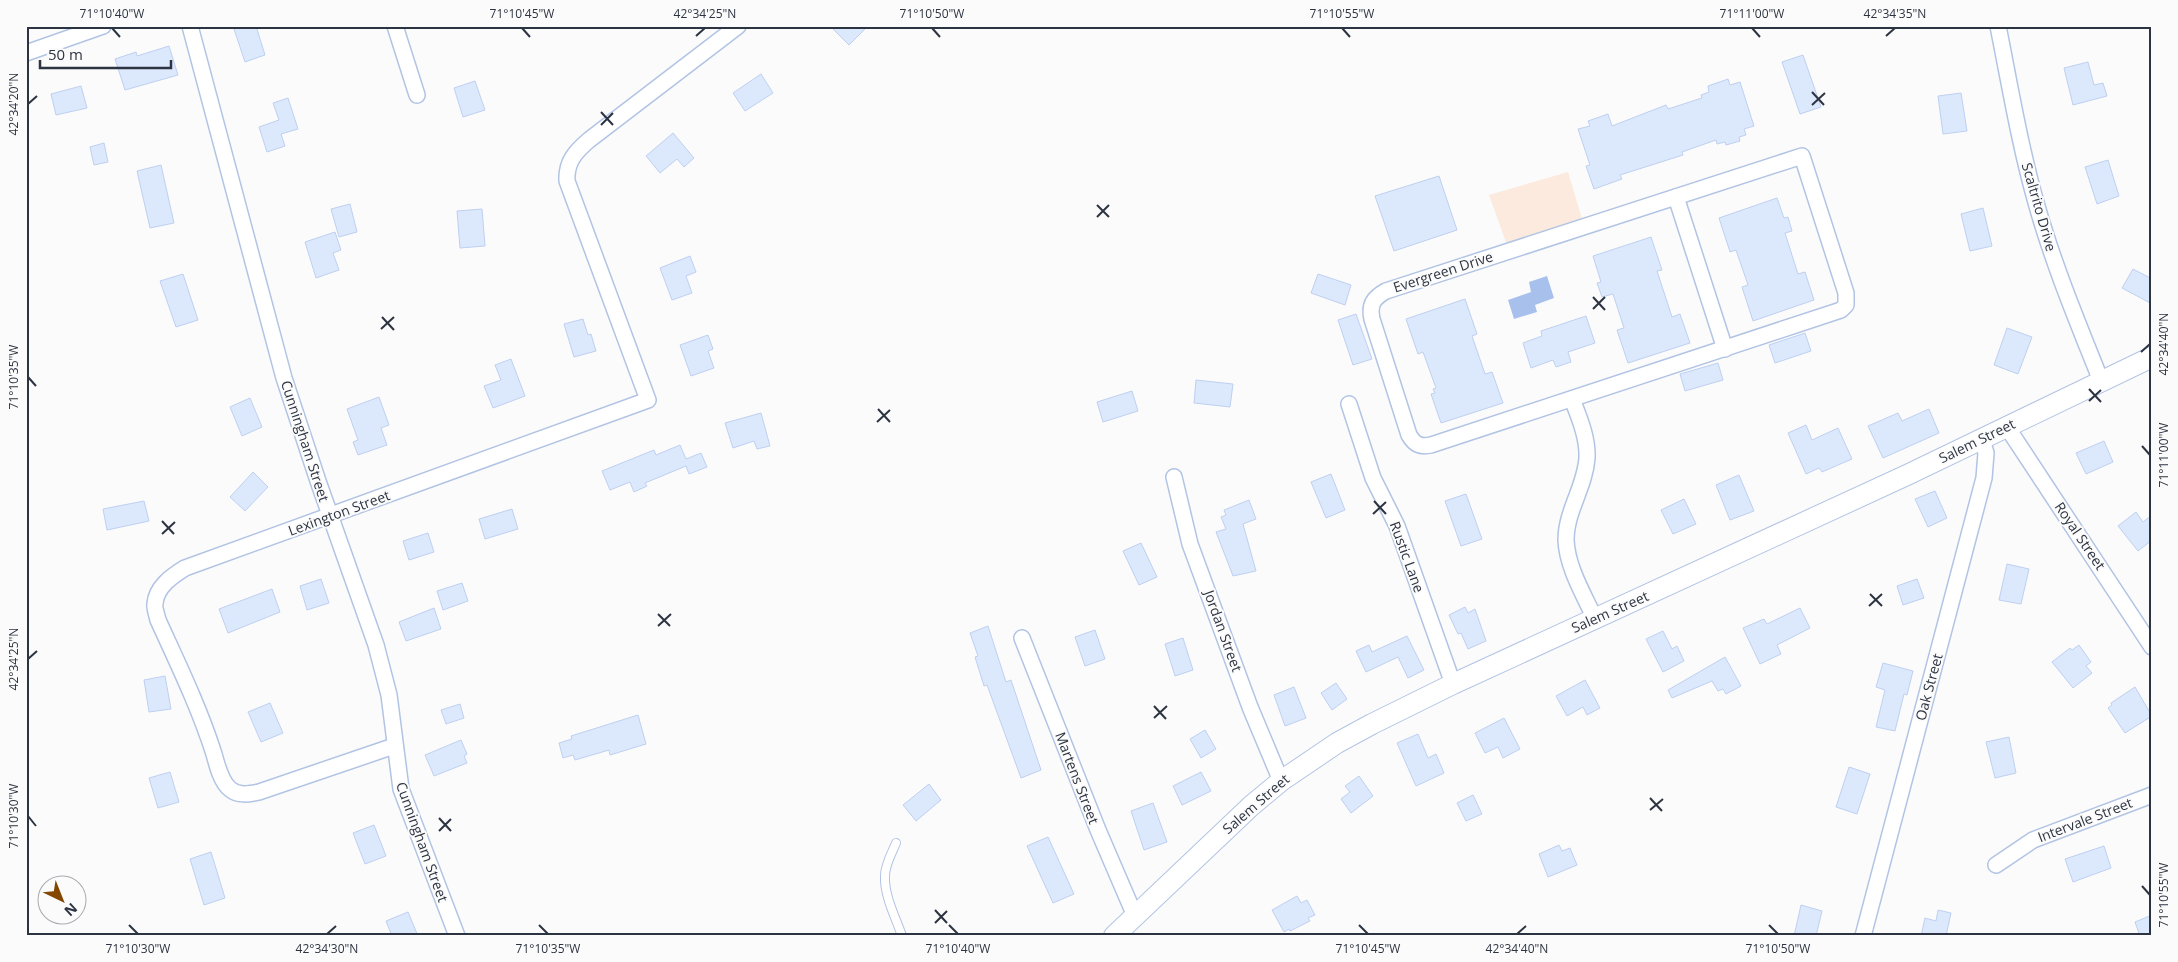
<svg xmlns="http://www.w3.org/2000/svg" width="2178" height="962" font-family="'Open Sans',sans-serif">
<rect width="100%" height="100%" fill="#fbfbfb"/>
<polygon fill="#fbeadd" points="1568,172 1582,219 1507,245 1489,195"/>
<polygon fill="#a7c0ec" points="1547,276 1554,298 1535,305 1537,312 1514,319 1508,300 1531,292 1529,282"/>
<g fill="#dce8fc" stroke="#bed0f1">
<polygon points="243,26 256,26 265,55 245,62 234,29"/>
<polygon points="830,26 868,26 849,45"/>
<polygon points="169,46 178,75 125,90 115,59 136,52 137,56"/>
<polygon points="1803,55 1821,107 1800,114 1782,62"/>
<polygon points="2088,62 2094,85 2103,83 2107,96 2073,105 2064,68"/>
<polygon points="761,74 773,93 745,111 733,93"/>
<polygon points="1728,79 1730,85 1740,82 1754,126 1744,129 1746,135 1739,137 1740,141 1726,145 1725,142 1717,144 1716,140 1682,152 1683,155 1620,175 1622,179 1594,189 1586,166 1590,165 1578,129 1590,126 1588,121 1608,114 1612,126 1666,105 1668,109 1702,98 1701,95 1709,92 1708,86"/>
<polygon points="475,81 485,110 463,117 454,88"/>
<polygon points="81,86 87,108 56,115 51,94"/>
<polygon points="1961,93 1967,131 1943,134 1938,96"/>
<polygon points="288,98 298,129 281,134 285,146 267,152 259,127 279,120 273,103"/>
<polygon points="673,133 694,158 684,167 677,159 660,173 646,156"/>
<polygon points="104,143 108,162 94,165 90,147"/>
<polygon points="2108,160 2119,196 2097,204 2085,167"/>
<polygon points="161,165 174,223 150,228 137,171"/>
<polygon points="1439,176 1457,230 1394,251 1375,196"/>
<polygon points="1777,198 1784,218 1788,217 1792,231 1785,233 1798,274 1805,272 1814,300 1753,321 1742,287 1748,285 1736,250 1730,252 1719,218"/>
<polygon points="350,204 357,232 339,237 331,209"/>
<polygon points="1983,208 1992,246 1970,251 1961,214"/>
<polygon points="482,209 485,246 460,248 457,211"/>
<polygon points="335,232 341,250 333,253 339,270 316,278 305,242"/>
<polygon points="1651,237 1662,270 1657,271 1672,317 1680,314 1690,343 1628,363 1617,330 1624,328 1613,294 1602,297 1597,283 1601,282 1593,256"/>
<polygon points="690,256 696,272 686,276 692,293 672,300 660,268"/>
<polygon points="2133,269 2152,279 2152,304 2122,288"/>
<polygon points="183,274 198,320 176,327 160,281"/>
<polygon points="1318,274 1351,285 1345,305 1311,293"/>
<polygon points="1465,299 1477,334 1472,336 1485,374 1492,372 1503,403 1441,423 1431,394 1435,393 1433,389 1436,388 1423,352 1418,354 1406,319"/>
<polygon points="1356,314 1372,359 1353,365 1338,320"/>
<polygon points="1586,316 1595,343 1568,352 1571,362 1556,367 1553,360 1531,368 1523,343 1542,336 1541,331"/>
<polygon points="583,319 588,335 591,334 596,351 574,357 564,324"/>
<polygon points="2007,328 2032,337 2018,374 1994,365"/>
<polygon points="1805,333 1811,351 1775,363 1769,345"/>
<polygon points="708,335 713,349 708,351 714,368 691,376 680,345"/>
<polygon points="511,359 525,396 493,408 484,386 501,380 495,365"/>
<polygon points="1718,363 1723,380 1685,391 1680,374"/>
<polygon points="1196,380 1233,384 1230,407 1194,403"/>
<polygon points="1132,391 1138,411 1103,422 1097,402"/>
<polygon points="379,397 389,425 381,428 387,445 358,455 353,442 358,440 347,409"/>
<polygon points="250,398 262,427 242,436 230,407"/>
<polygon points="1929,409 1939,433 1883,458 1868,426 1898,413 1902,421"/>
<polygon points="761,413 770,446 757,449 754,441 733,448 725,423"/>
<polygon points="1806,425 1812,440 1838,428 1852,459 1822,472 1819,468 1806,474 1788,433"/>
<polygon points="2104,441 2113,462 2086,474 2076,453"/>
<polygon points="680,445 686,459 701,453 707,467 689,474 686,466 645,483 647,486 634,492 630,482 610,490 602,471 654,450 656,455"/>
<polygon points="253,472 268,487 245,511 230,497"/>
<polygon points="1331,474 1345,510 1326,518 1311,482"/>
<polygon points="1739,475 1754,511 1730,520 1716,485"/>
<polygon points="1935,491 1947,518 1928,527 1915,499"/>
<polygon points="1466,494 1482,539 1461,546 1445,501"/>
<polygon points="1684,499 1696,524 1673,534 1661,510"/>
<polygon points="1249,500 1256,519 1243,524 1256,571 1233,576 1216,532 1226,529 1221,517 1226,515 1224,510"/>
<polygon points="144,501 149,521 107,530 103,509"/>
<polygon points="512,509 518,529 485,539 479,519"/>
<polygon points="2136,512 2143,522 2152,515 2152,540 2138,551 2118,526"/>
<polygon points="428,533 434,552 409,560 403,541"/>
<polygon points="1141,543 1157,577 1139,585 1123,551"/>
<polygon points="2007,564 2029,569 2021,604 1999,600"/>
<polygon points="321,579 329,603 307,610 300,586"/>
<polygon points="1917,579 1924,598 1903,605 1897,586"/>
<polygon points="462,583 468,601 443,610 437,591"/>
<polygon points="272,589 280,612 228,633 219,609"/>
<polygon points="1465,607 1468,613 1475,609 1486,641 1468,649 1461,633 1458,634 1449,615"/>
<polygon points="434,608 441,629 406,641 399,622"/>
<polygon points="1800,608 1810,628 1777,645 1781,654 1760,664 1743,628 1764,619 1767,624"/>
<polygon points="988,626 1006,682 1011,680 1041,770 1021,778 987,685 984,686 975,657 978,656 970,633"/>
<polygon points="1095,630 1105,659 1085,666 1075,637"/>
<polygon points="1663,631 1672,649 1677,646 1684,661 1663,672 1646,639"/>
<polygon points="1407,636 1424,670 1408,678 1398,657 1366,672 1356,651 1369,645 1372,652"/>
<polygon points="1183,638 1193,670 1175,676 1165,644"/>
<polygon points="2079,645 2091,662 2086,666 2092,673 2073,688 2052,662 2070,648 2072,650"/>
<polygon points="1725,657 1741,686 1726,694 1723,689 1718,691 1712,681 1672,698 1668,690"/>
<polygon points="1883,663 1913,671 1907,695 1904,694 1895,731 1876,727 1885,690 1876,687"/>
<polygon points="165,676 171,709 149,712 144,680"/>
<polygon points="1585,680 1600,708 1587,715 1583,707 1567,716 1556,696"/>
<polygon points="1336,683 1347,699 1332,710 1321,693"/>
<polygon points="1294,687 1306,718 1285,726 1274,695"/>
<polygon points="2135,687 2152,716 2125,733 2108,708 2112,705 2111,703"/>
<polygon points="270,703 283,733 261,742 248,712"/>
<polygon points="460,704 464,718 446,724 441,710"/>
<polygon points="638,715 646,744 610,755 609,750 575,760 573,755 563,758 559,743 572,739 571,736"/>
<polygon points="1504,718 1520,749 1503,758 1498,747 1485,753 1475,733"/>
<polygon points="1205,730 1216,749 1201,758 1190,739"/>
<polygon points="1418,734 1428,758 1436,754 1444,773 1416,786 1397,743"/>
<polygon points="2009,737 2016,773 1995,778 1986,742"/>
<polygon points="461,740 467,754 464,756 467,763 434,776 425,755"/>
<polygon points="1849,767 1870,774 1857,814 1836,807"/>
<polygon points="170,772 179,802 158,808 149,778"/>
<polygon points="1201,772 1211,791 1182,805 1173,786"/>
<polygon points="1359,776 1373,796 1351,813 1341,799 1350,792 1345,786"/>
<polygon points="929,784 941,800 916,821 903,805"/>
<polygon points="1473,795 1482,814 1466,821 1457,803"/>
<polygon points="1153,803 1167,842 1144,850 1131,811"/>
<polygon points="374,825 386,856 365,864 353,833"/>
<polygon points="1048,837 1074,894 1053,903 1027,846"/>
<polygon points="1559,845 1562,851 1570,848 1577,865 1548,877 1539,854"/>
<polygon points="2104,846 2111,868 2073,882 2065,859"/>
<polygon points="211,852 225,898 204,905 190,859"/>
<polygon points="1297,896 1301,903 1307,900 1315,915 1308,918 1310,921 1290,931 1289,929 1284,932 1272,910"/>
<polygon points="1801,905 1822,911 1816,936 1794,936"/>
<polygon points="1938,910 1951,913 1946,936 1921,936 1925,918 1936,921"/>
<polygon points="408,912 418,936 392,936 386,921"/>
<polygon points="2152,915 2152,936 2140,936 2135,922"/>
</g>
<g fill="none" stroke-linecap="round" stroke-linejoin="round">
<g stroke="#b2c4e4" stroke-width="10">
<path id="service" d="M896 843C892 853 885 864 885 876 884 896 896 918 902 936"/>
</g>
<g stroke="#b2c4e4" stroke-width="18">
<g id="minor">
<polyline points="190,26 284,378 318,481 376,645 389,695 401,789 457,936"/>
<polyline points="395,26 417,95"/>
<path d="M1998 26C2010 86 2020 147 2037 206 2054 266 2078 323 2101 381"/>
<polyline points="26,53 103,26"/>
<path d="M1802 156 1846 293V305L1841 310 1431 445C1420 447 1415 445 1409 435L1372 319C1369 305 1373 298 1386 291Z"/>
<polyline points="1676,197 1725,349"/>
<path d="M1572 399C1579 417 1588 438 1587 458 1585 487 1566 511 1566 540 1567 567 1584 595 1595 619"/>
<polyline points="1349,404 1373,478 1397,526 1453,684"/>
<polyline points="2007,427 2152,647"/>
<polyline points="1174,477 1190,544 1250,707 1281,781"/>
<polyline points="1022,638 1098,830 1135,916"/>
<path d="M394 746 259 792C249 794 238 796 230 789 221 782 217 765 214 754 199 707 178 664 158 620 157 615 154 608 155 604 156 587 172 576 185 568L648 400 567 181C566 162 575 152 589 140L738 26"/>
<polyline points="1996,865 2033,840 2152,795"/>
<polyline points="1863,936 1984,478 1986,453 1982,439"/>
</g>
</g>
<g stroke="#b2c4e4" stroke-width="22">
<polyline id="tertiary" points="1114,936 1251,806 1281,781 1337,743 1372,724 1453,684 1907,475 2152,357"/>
</g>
<use href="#service" stroke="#fff" stroke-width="8"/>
<use href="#minor" stroke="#fff" stroke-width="15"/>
<use href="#tertiary" stroke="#fff" stroke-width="20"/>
</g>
<path fill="none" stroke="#2d3441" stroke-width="2" d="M112 28 120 37M522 28 530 37M932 28 940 37M1342 28 1350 37M1752 28 1760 37M696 36 705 28M1886 36 1895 28M1812 92 1824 105M28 104 37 96M1812 105 1825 93M601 112 613 125M601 125 613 113M1097 205 1109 217M1097 217 1109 205M1593 297 1605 310M1593 309 1605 297M382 317 394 330M381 329 394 317M2141 352 2150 344M28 377 36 386M2089 389 2101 402M2089 401 2101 390M878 409 890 422M877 422 890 410M2142 446 2150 455M1374 501 1386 514M1373 514 1386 502M162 521 174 534M162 534 175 522M1870 594 1882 606M1869 606 1882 594M658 614 670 626M658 626 671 614M28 659 37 651M1154 706 1166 719M1154 718 1167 706M1650 798 1662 811M1650 810 1663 799M28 816 36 826M439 818 451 831M439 831 451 819M2142 886 2150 895M935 910 947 923M935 923 947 911M129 925 138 934M539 925 548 934M949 925 958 934M1359 925 1368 934M1769 925 1778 934M327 934 336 926M1517 934 1526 926"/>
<g text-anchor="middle" stroke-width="4" stroke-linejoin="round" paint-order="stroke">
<g font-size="14" fill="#2d3441" stroke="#fbfbfb">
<text transform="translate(2039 207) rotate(74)" y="5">Scaltrito Drive</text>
<text transform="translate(1443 272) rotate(-18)" y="5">Evergreen Drive</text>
<text transform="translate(305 441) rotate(72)" y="5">Cunningham Street</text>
<text transform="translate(1977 441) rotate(-26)" y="5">Salem Street</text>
<text transform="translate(339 513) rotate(-20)" y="5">Lexington Street</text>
<text transform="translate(2080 536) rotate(56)" y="5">Royal Street</text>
<text transform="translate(1407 557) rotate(70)" y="5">Rustic Lane</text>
<text transform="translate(1610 612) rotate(-24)" y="5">Salem Street</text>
<text transform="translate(1223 631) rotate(70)" y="5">Jordan Street</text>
<text transform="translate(1929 687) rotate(-75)" y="5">Oak Street</text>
<text transform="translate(1077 778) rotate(69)" y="5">Martens Street</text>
<text transform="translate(1256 804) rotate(-41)" y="5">Salem Street</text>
<text transform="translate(2085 820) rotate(-21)" y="5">Intervale Street</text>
<text transform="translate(422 842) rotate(70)" y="5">Cunningham Street</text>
</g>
</g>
<rect width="2178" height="962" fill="none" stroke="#fbfbfb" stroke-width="55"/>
<g transform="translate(62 900) rotate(137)"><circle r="24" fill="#fbfbfb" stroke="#a9abb1"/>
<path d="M0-4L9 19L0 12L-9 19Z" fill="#834701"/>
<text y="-8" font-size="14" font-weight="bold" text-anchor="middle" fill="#2d3441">N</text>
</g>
<path d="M40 60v8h131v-8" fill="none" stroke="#2d3441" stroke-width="2.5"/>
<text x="48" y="60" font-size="15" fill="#2d3441" stroke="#fbfbfb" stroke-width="4" paint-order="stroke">50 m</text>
<rect x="28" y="28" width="2122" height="906" fill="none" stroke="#2d3441" stroke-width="2"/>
<g font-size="12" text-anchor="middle" fill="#2d3441">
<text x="112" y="18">71°10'40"W</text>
<text x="522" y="18">71°10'45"W</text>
<text x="705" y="18">42°34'25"N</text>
<text x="932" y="18">71°10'50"W</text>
<text x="1342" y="18">71°10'55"W</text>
<text x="1752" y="18">71°11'00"W</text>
<text x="1895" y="18">42°34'35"N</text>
<text transform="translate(14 104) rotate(-90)" y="4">42°34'20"N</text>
<text transform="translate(2164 344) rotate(-90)" y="4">42°34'40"N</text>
<text transform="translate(14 377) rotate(-90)" y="4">71°10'35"W</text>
<text transform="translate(2164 455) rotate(-90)" y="4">71°11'00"W</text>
<text transform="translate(14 659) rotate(-90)" y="4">42°34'25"N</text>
<text transform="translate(14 816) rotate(-90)" y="4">71°10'30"W</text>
<text transform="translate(2164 895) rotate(-90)" y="4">71°10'55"W</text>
<text x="138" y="953">71°10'30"W</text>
<text x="327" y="953">42°34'30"N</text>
<text x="548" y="953">71°10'35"W</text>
<text x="958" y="953">71°10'40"W</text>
<text x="1368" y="953">71°10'45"W</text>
<text x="1517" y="953">42°34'40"N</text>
<text x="1778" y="953">71°10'50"W</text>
</g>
</svg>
